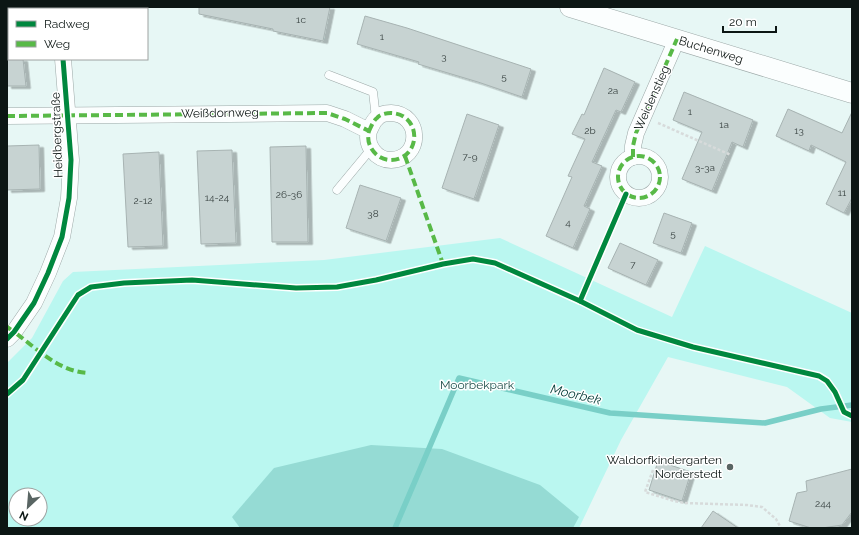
<svg xmlns="http://www.w3.org/2000/svg" width="859" height="535" font-family="Raleway,sans-serif">
<defs>
<filter id="shadow"><feDropShadow dx="4.5" dy="2.5" stdDeviation="0" flood-color="#0004"/></filter>
</defs>
<rect width="100%" height="100%" fill="#e7f7f5"/>
<path fill="#baf7f0" fill-rule="evenodd" d="M500 238 672 317 705 246 852 313V422L830 418 787 387 668 357 621 440 579 528H7V363L32 338 63 281 73 272 324 260ZM16 495H40V519H16Z"/>
<polygon fill="#95dbd4" points="371,445 442,449 540,485 579,517 573,528 240,528 232,517 274,468"/>
<g fill="none" stroke-linecap="round" stroke-linejoin="round">
<polyline stroke="#79cfc7" stroke-width="5.5" points="395,528 459,378 610,413 765,423 821,409 852,405"/>
</g>
<g fill="#c7d3d2" stroke="#a7b3b2" filter="url(#shadow)">
<polygon points="199,7 330,7 323,41 273,31 273,29 199,14"/>
<polygon points="365,16 407,28 531,69 522,97 478,82 418,64 419,62 357,44"/>
<polygon points="7,59 23,59 26,86 7,86"/>
<polygon points="604,68 635,82 621,112 616,110 592,162 602,166 584,206 590,209 573,248 546,236 572,177 568,176 585,139 572,134 582,114 584,115"/>
<polygon points="684,92 753,120 743,147 732,142 712,191 682,179 702,132 673,120"/>
<polygon points="788,109 842,133 852,112 852,198 844,213 826,204 846,162 811,145 809,151 776,136"/>
<polygon points="467,114 499,125 474,199 442,188"/>
<polygon points="39,145 40,189 7,190 7,146"/>
<polygon points="306,146 308,242 272,242 270,147"/>
<polygon points="232,150 236,243 201,244 197,151"/>
<polygon points="159,152 163,246 128,247 123,154"/>
<polygon points="360,185 401,198 386,241 346,228"/>
<polygon points="664,213 692,223 681,253 653,243"/>
<polygon points="620,243 658,260 646,285 608,268"/>
<polygon points="658,461 691,472 682,501 649,490"/>
<polygon points="852,469 852,512 842,525 822,528 811,528 789,521 797,493 807,491 806,481"/>
<polygon points="713,511 738,528 701,528"/>
</g>
<g fill="none" stroke-linecap="round" stroke-linejoin="round">
<g stroke="#9ca8a7" stroke-width="9">
<g id="service">
<polyline points="329,75 373,92 376,118"/>
<polyline points="337,190 371,149"/>
</g>
</g>
<g stroke="#9ca8a7" stroke-width="17">
<g id="minor">
<polyline points="59,7 59,9"/>
<path d="M7 116 327 113 345 119 369 131C365 145 376 160 391 160 422 159 422 114 391 113 387 113 380 114 377 118 373 121 371 127 369 131"/>
<circle cx="639" cy="177" r="21"/>
<polyline points="633,157 633,146 636,133 677,39"/>
<polyline points="7,339 14,332 34,303 48,273 62,237 69,198 71,160 63,59"/>
</g>
</g>
<g stroke="#9ca8a7" stroke-width="21">
<polyline id="tertiary" points="570,7 852,93"/>
</g>
<g stroke="#d7dbdb" stroke-width="2.5" stroke-dasharray="3 2" stroke-linecap="butt">
<polyline points="658,123 731,155"/>
<polyline points="653,470 645,492 674,501 685,503 747,505 762,507 776,519 781,528"/>
</g>
<use href="#service" stroke="#fbfefe" stroke-width="8"/>
<use href="#minor" stroke="#fbfefe" stroke-width="16"/>
<use href="#tertiary" stroke="#fbfefe" stroke-width="20"/>
<g stroke="#58b947" stroke-width="4" stroke-dasharray="8 4" stroke-linecap="butt">
<path d="M7 116 327 113 345 119 369 131C365 145 376 160 391 160 422 159 422 114 391 113 387 113 380 114 377 118 373 121 371 127 369 131"/>
<polyline points="405,156 443,264"/>
<circle cx="639" cy="177" r="21"/>
<polyline points="633,157 633,146 636,133 677,39"/>
<path d="M7 327C33 344 55 371 88 373"/>
</g>
<g stroke="#fff" stroke-width="8">
<g id="cycleway">
<polyline points="580,301 626,194"/>
<polyline points="7,339 14,332 34,303 48,273 62,237 69,198 71,160 63,59"/>
<polyline points="7,394 23,380 78,295 91,287 124,283 192,280 296,288 337,287 376,280 443,264 473,259 495,263 580,301 637,330 693,347 819,376 827,381 835,392 844,412 852,416"/>
</g>
</g>
<use href="#cycleway" stroke="#00873e" stroke-width="5"/>
</g>
<circle fill="#596563" stroke="#fff" stroke-width="1.5" cx="730" cy="467" r="4"/>
<g text-anchor="middle" stroke-width="3" stroke-linejoin="round" paint-order="stroke">
<g font-size="10" fill="#3b4544">
<text x="301" y="23">1c</text>
<text x="382" y="40">1</text>
<text x="444" y="60">3</text>
<text x="504" y="80">5</text>
<text x="613" y="94">2a</text>
<text x="690" y="115">1</text>
<text x="724" y="128">1a</text>
<text x="590" y="134">2b</text>
<text x="799" y="134">13</text>
<text x="470" y="160">7-9</text>
<text x="705" y="171">3-3a</text>
<text x="842" y="196">11</text>
<text x="289" y="198">26-36</text>
<text x="217" y="201">14-24</text>
<text x="143" y="204">2-12</text>
<text x="373" y="217">38</text>
<text x="568" y="226">4</text>
<text x="673" y="237">5</text>
<text x="633" y="268">7</text>
<text x="823" y="507">244</text>
</g>
<g font-size="12" fill="#0c1614" stroke="#fff">
<text transform="translate(711 50) rotate(17)" y="4">Buchenweg</text>
<text transform="translate(652 98) rotate(-66)" y="4">Weidenstieg</text>
<text transform="translate(220 113) rotate(-1)" y="4">Weißdornweg</text>
<text transform="translate(57 135) rotate(-92)" y="4">Heidbergstraße</text>
</g>
<g font-size="12" fill="#20514c" stroke="#fff">
<text x="477" y="389">Moorbekpark</text>
</g>
<g font-size="12" fill="#0c1614" stroke="#fff" text-anchor="end">
<text x="722" y="464">Waldorfkindergarten<tspan x="722" dy="14">Norderstedt</tspan></text>
</g>
<g font-size="13" font-style="italic" fill="#043c37" stroke="#fff">
<text transform="translate(576 394) rotate(13)" y="5">Moorbek</text>
</g>
</g>
<rect width="859" height="535" fill="none" stroke="#0c1614" stroke-width="16"/>
<rect x="8" y="8" width="140" height="52" fill="#ffffff" stroke="#9ea2a1"/>
<rect x="16" y="21" width="20" height="6" fill="#00873e" stroke="#9ea2a1"/>
<text x="44" y="28" font-size="12" fill="#0c1614">Radweg</text>
<rect x="16" y="41" width="20" height="6" fill="#58b947" stroke="#9ea2a1"/>
<text x="44" y="48" font-size="12" fill="#0c1614">Weg</text>
<g transform="translate(28 507) rotate(206)"><circle r="19" fill="#ffffff" stroke="#9ea2a1"/>
<path d="M0-3L7 15L0 10L-7 15Z" fill="#596563"/>
<text y="-6" font-size="11" font-weight="bold" text-anchor="middle" fill="#0c1614">N</text>
</g>
<path d="M723 26v6h53v-6" fill="none" stroke="#0c1614" stroke-width="2"/>
<text x="729" y="26" font-size="12" fill="#0c1614" stroke="#ffffff" stroke-width="3" paint-order="stroke">20 m</text>
</svg>
